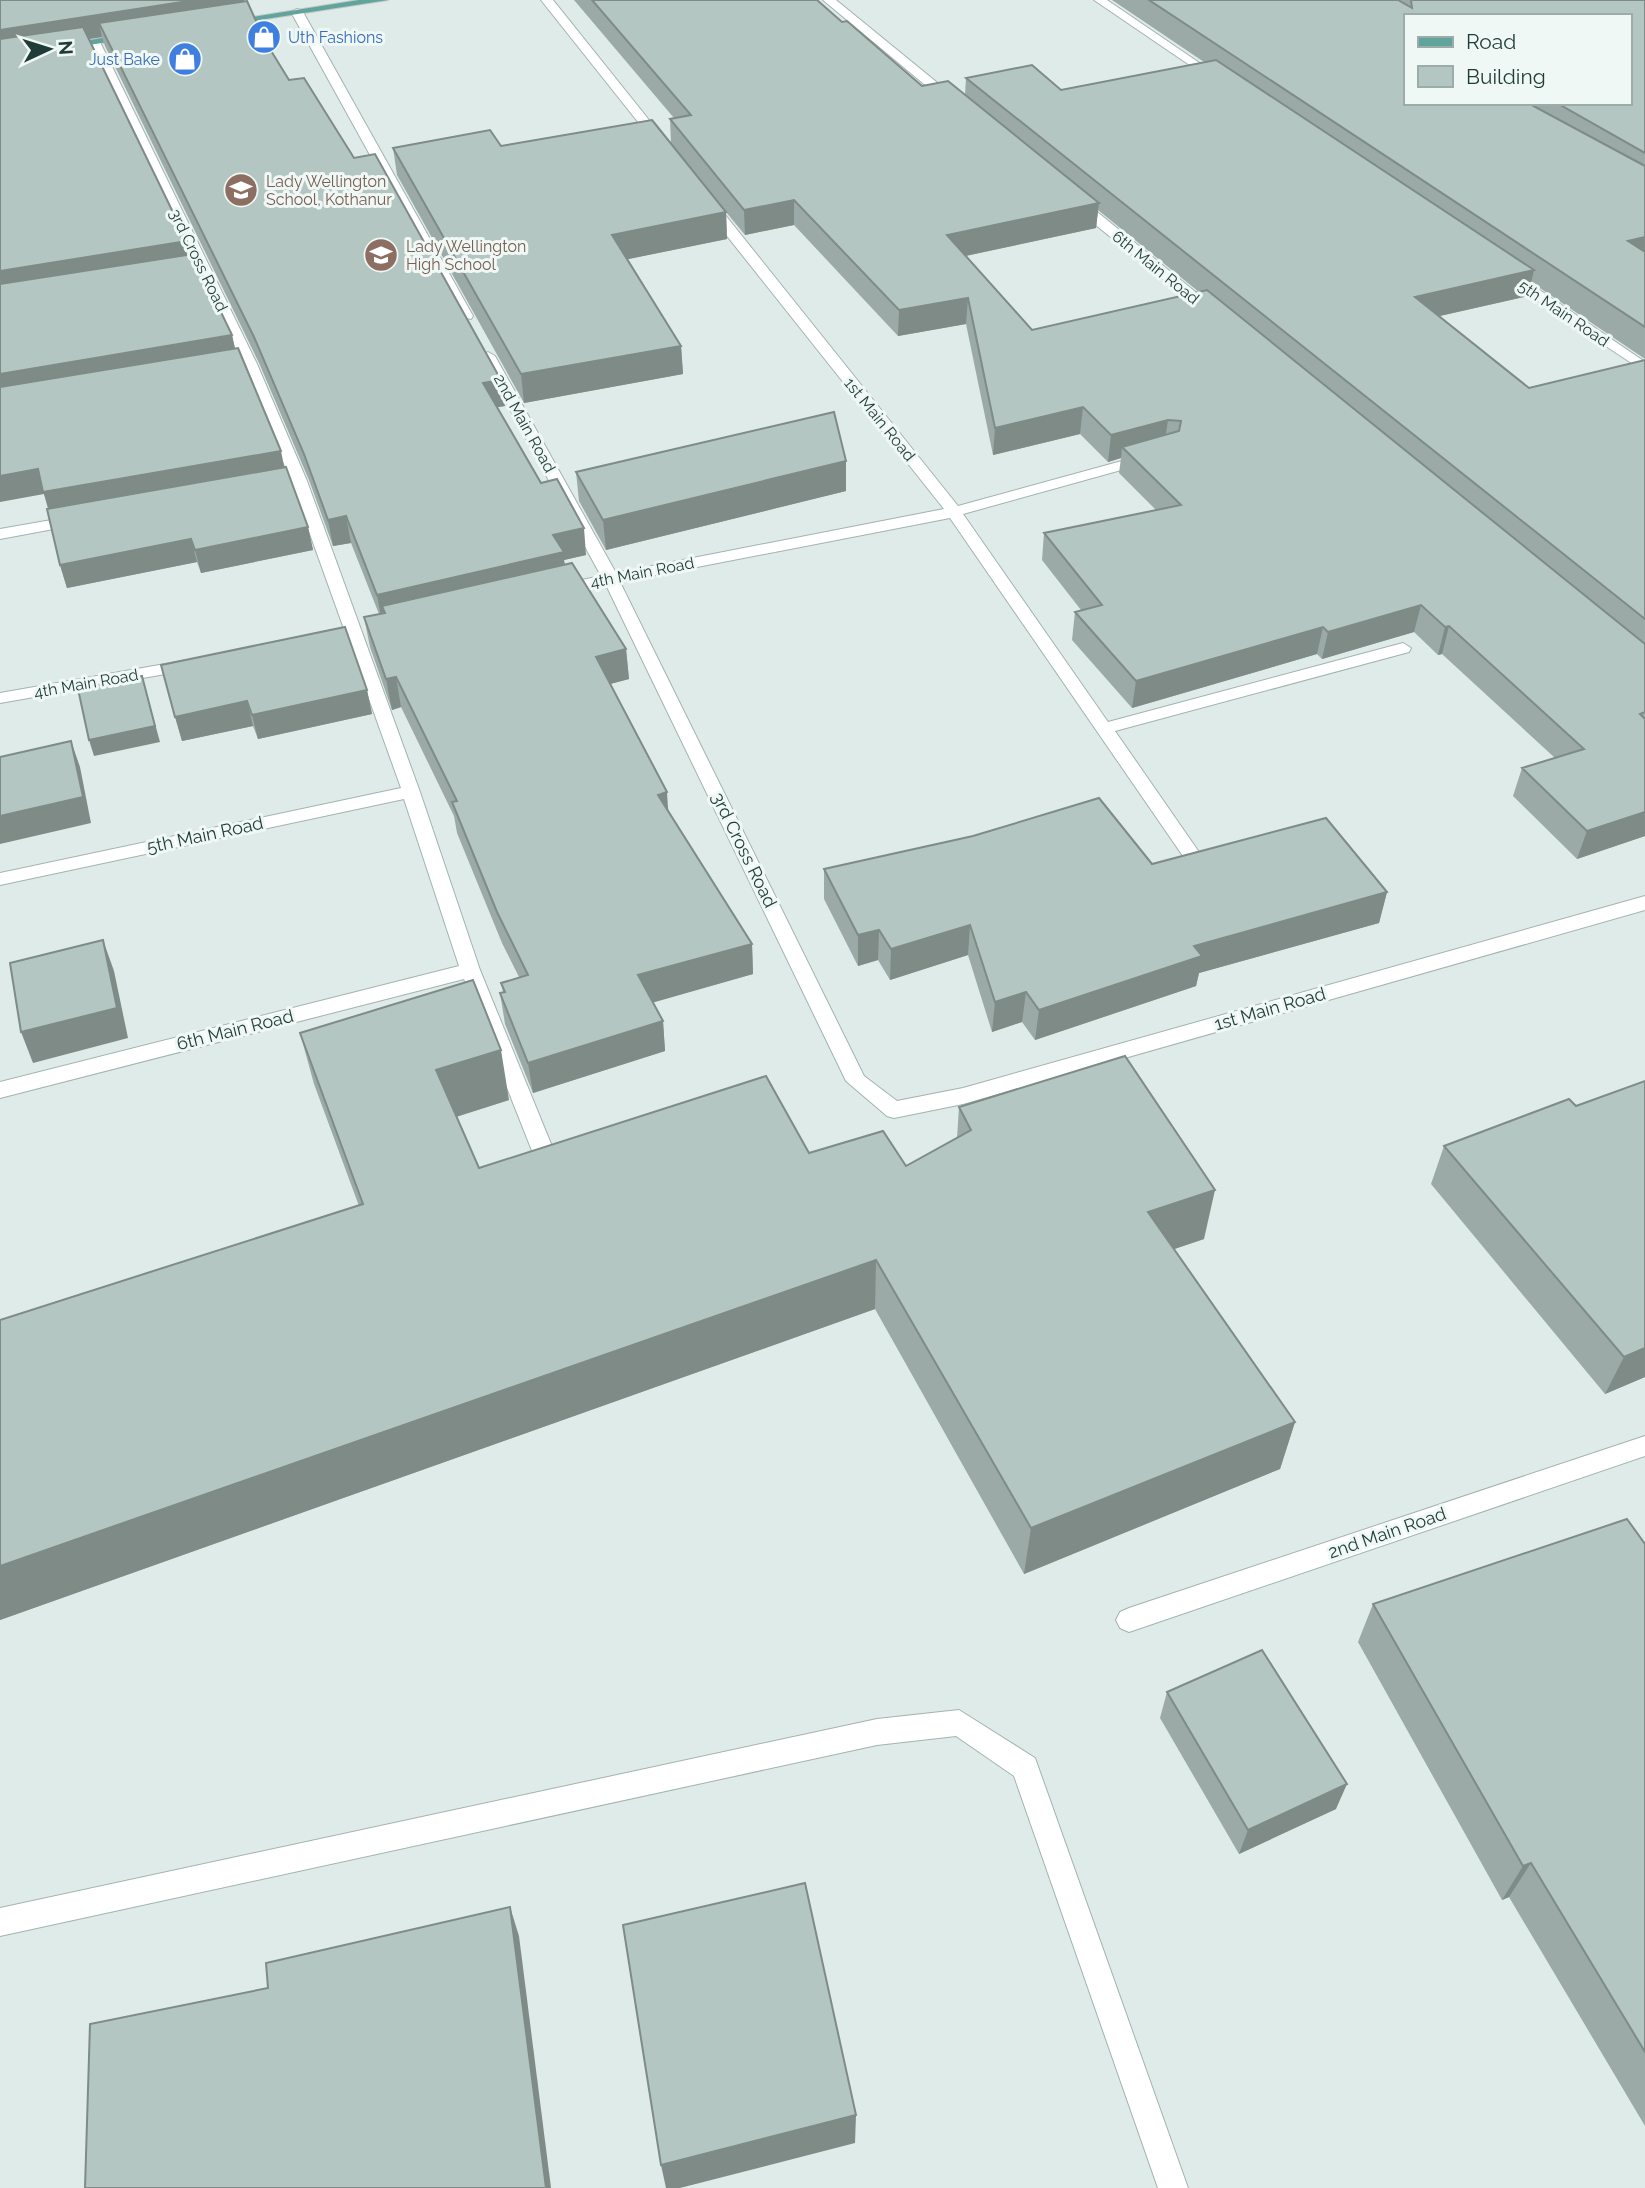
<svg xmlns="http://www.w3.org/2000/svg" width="1645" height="2188" font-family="Raleway,sans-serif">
<rect width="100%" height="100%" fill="#dfebe8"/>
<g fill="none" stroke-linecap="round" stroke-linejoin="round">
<g stroke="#a2b3b0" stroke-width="2">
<g id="minor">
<polygon points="541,0 553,0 665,140 665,146 657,146"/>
<polygon points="823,0 836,0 956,98 956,104 948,104"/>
<polygon points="1094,0 1107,0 1223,79 1213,81"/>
<polygon points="297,9 303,12 473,316 471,319 459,316 291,12"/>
<polygon points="90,40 100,42 257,364 307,481 420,792 480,970 560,1166 557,1172 541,1172 538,1166 464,979 0,1098 0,1082 459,966 404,799 0,885 0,873 401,788 291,481 243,364 88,42"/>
<polygon points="1070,198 1080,198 1215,308 1215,314 1205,314 1070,204"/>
<polygon points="704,201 714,201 958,506 1140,456 1150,456 1150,462 963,514 1108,722 1403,643 1411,648 1409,652 1115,731 1201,855 1192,861 1185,859 950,518 620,582 864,1076 897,1101 963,1088 1645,896 1645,910 963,1104 894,1118 887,1116 846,1081 606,585 558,594 550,589 552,586 601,576 481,356 488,352 495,356 616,573 944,509 704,207"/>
<polygon points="1500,270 1510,270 1645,362 1645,372 1500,276"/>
<polygon points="80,515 88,520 86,523 0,539 0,529"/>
<polygon points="188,660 197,665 194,669 0,703 0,693"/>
<polygon points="1645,1436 1645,1456 1129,1632 1120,1628 1116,1620 1120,1612 1129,1608"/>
<polygon points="959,1710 1035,1758 1188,2188 1158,2188 1014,1776 956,1736 877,1745 0,1936 0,1908 877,1719"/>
</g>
</g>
<g stroke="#c0c8c7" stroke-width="2">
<g id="major">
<polygon points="359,0 388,0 227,25 221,22"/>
<polygon points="129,33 135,36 133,38 64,49 58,46"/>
</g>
</g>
<use href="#minor" fill="#fff" fill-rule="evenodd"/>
<use href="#major" fill="#61a49b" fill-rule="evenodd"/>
</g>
<g fill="#9baaa6" fill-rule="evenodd">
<polygon points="0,0 244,0 265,41 289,80 505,406 497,407 541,483 586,555 564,560 565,564 626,649 629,679 610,684 668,812 752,944 753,974 653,1002 663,1021 665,1051 533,1093 505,1024 500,993 503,992 501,983 519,977 502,943 457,833 454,816 401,707 392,710 370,647 364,617 379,614 351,543 333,546 309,480 259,363 105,46 102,37 88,39 190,255 232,335 235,348 284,467 308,527 313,550 201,573 197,562 67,588 60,565 48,509 44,494"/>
<path d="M574 0H817L842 22 922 86 965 95 966 78 1061 90 1204 62 1112 0H1645V359L1531 282 1528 296 1439 316 1529 388 1645 360V836L1577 859 1513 796 1522 768 1555 758 1442 654 1438 655 1414 632 1322 659 1317 654 1132 708 1072 640 1075 612 1081 610 1042 560 1044 533 1156 510 1119 473 1121 458 1108 462 1080 434 993 455 966 324 898 336 794 225 745 235 726 212 727 239 628 259 681 346 683 374 524 403 397 175 393 148 671 143 670 119 674 118ZM1629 16V103H1405ZM1098 210 1199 292 1032 330 966 256 1096 228Z"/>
<polygon points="576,472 846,491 606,550 579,501"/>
<polygon points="161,665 367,690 372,714 258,739 253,726 182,741"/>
<polygon points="1152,864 1387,892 1379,923 1199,973 1196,986 1035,1040 1022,1022 992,1032 968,955 890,980 878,960 858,966 824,899 824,869"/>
<polygon points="300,1033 509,1100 456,1117 479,1168 809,1153 906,1166 957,1138 959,1107 1204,1239 1174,1249 1295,1422 1280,1469 1024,1574 875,1309 0,1620 0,1320 359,1206 314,1084"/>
<polygon points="1645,1081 1645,1377 1605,1394 1431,1184 1444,1146 1576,1106"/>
<polygon points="1645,1544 1645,2126 1509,1897 1502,1900 1358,1642 1373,1604"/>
<polygon points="1167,1692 1336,1809 1239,1854 1160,1718"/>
</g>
<g fill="#7e8b87">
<polygon points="195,0 244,0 247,14 99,23 102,37 0,53 0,30"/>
<polygon points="794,200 794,225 745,235 744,210"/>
<polygon points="1099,203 1096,228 946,260 947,235"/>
<polygon points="726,212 727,239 614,262 612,235"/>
<polygon points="1645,237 1645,261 1628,241"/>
<polygon points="187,241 192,265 0,295 0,271"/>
<polygon points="1534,270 1528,296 1409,323 1415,297"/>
<polygon points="968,298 966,324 898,336 899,310"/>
<polygon points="232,335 237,359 0,399 0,374"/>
<polygon points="681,346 683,374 524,403 521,374"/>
<polygon points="501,380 505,406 486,409 483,383"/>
<polygon points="1083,407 1080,434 993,455 995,428"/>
<polygon points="1168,420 1164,446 1122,447 1121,458 1108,462 1111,435"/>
<polygon points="281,451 286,476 51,517 44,494 0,502 0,476 38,469"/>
<polygon points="846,461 846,491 606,550 603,520"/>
<polygon points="346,516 351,543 333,546 328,520"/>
<polygon points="308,527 313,550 201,573 195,550"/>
<polygon points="584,528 586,555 564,560 566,579 385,613 382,606 385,622 382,622 377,595 553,535"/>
<polygon points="191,539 197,562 67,588 60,565"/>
<polygon points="1421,605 1414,632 1322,659 1328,632"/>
<polygon points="1449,626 1442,654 1438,655 1445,627"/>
<polygon points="1323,627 1317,654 1132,708 1136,681"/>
<polygon points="626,649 629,679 599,687 596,657"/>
<polygon points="396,677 401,707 392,710 386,679"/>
<polygon points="367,690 372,714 258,739 252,715"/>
<polygon points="146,691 160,742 94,756 89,740"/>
<polygon points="247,701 253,726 182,741 175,717"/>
<polygon points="71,741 80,767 91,823 0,844 0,816"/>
<polygon points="667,792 669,823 658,795"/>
<polygon points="1645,812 1645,836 1577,859 1587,831"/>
<polygon points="1387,892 1379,923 1199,973 1196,986 1035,1040 1039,1010 1194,946"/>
<polygon points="970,925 968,955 890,980 891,949"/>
<polygon points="879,930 878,960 858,966 858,935"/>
<polygon points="103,940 114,971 128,1038 33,1063 21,1032"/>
<polygon points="752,944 753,974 641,1006 638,975"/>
<polygon points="1026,992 1022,1022 992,1032 995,1002"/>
<polygon points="663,1021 665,1051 533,1093 528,1063"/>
<polygon points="501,1050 509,1100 446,1120 436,1070"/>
<polygon points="1215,1190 1204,1239 1139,1261 1148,1212"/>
<polygon points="876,1260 875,1309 0,1620 0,1566"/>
<polygon points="1645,1348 1645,1377 1605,1394 1624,1357"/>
<polygon points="1295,1422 1280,1469 1024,1574 1031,1528"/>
<polygon points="1347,1784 1336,1809 1239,1854 1248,1830"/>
<polygon points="1531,1863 1509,1897 1502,1900 1523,1866"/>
<polygon points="510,1907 519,1936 551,2188 546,2188"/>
<polygon points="856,2115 855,2143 680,2188 666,2188 661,2165"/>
</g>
<g fill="#b4c6c1" stroke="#7e8b87" stroke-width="2">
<polygon points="0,0 195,0 0,30"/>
<polygon points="592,0 817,0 842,22 847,21 922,86 948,81 1099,203 947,235 1032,330 1207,290 1645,644 1645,712 1640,714 1645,719 1645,812 1587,831 1522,768 1584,749 1449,626 1445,627 1421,605 1328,632 1323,627 1136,681 1075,612 1102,605 1044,533 1181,505 1122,447 1179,431 1181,421 1168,420 1111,435 1083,407 995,428 968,298 899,310 794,200 744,210 670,119 691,115"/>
<polygon points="1149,0 1398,0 1412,8 1411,0 1645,0 1645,153 1557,103 1629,103 1629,16 1405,16 1405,103 1528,103 1645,166 1645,237 1628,241 1645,252 1645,327"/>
<polygon points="247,1 265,41 289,80 304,78 354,158 375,154 501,380 483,383 541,483 557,479 584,528 553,535 564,552 377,595 346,516 328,520 304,454 254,337 99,23"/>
<polygon points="83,27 187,241 0,271 0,39"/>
<polygon points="1216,60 1534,270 1415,297 1529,388 1645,360 1645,619 966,78 1032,65 1061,90"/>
<polygon points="652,120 726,212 612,235 681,346 521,374 393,148 490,130 501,146"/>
<polygon points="193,254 232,335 0,374 0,284"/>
<polygon points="238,348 281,451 43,492 38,469 0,476 0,387"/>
<polygon points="834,412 846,461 603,520 576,472"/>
<polygon points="286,467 308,527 195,550 191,539 60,565 47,509"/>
<polygon points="572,563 626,649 596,657 667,792 658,795 752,944 638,975 663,1021 528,1063 500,993 505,992 501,983 528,975 497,912 452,802 457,801 396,677 386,679 364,617 385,613 382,606"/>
<polygon points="345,627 367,690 252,715 247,701 175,717 161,665"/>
<polygon points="142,676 155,726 89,740 78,689"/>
<polygon points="71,741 83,797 0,816 0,757"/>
<polygon points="1099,798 1152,864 1326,818 1387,892 1194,946 1202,956 1039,1010 1026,992 995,1002 970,925 891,949 879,930 858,935 824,869 973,836"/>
<polygon points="103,940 117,1008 21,1032 10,963"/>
<polygon points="473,980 501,1050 436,1070 479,1168 766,1076 809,1153 883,1131 906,1166 971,1130 959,1107 1125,1056 1215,1190 1148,1212 1295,1422 1031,1528 876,1260 0,1566 0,1320 363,1204 300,1033"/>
<polygon points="1645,1081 1645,1348 1624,1357 1444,1146 1569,1099 1576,1106"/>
<polygon points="1627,1519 1645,1544 1645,2052 1531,1863 1523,1866 1373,1604"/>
<polygon points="1262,1650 1347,1784 1248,1830 1167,1692"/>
<polygon points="805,1883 856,2115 661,2165 623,1925"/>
<polygon points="510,1907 546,2188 85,2188 90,2024 268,1988 266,1963"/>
</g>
<defs>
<g id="shop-disc" transform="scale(1.75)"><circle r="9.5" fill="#3f7fe0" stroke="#f0f8f5"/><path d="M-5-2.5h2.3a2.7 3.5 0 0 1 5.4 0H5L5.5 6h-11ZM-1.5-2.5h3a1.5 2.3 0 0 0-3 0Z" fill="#fff"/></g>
<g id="school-disc" transform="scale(1.75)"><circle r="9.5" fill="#8d6e63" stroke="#f0f8f5"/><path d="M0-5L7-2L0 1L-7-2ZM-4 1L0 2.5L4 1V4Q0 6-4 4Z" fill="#fff"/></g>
</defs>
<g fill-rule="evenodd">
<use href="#shop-disc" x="264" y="37"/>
<use href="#shop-disc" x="185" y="59"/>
<use href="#school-disc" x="241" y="190"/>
<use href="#school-disc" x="381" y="255"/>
</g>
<g text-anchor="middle" stroke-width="6" stroke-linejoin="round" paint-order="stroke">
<g font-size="16" fill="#366cbe" stroke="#f0f8f5" text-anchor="start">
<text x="288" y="43">Uth Fashions</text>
<text x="160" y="65" text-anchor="end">Just Bake</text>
</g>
<g font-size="16" fill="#785e54" stroke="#f0f8f5" text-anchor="start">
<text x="266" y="187">Lady Wellington<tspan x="266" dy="18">School, Kothanur</tspan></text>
<text x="406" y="252">Lady Wellington<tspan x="406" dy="18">High School</tspan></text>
</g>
<g font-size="16" fill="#1f3c38" stroke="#f0f8f5">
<text transform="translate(199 260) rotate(64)" y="6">3rd Cross Road</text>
<text transform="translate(1156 267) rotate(39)" y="6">6th Main Road</text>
<text transform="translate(1564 313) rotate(34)" y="6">5th Main Road</text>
<text transform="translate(880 419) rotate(51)" y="6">1st Main Road</text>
<text transform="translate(525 423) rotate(61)" y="6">2nd Main Road</text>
<text transform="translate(642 572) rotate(-11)" y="6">4th Main Road</text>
<text transform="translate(86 683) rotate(-10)" y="6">4th Main Road</text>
</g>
<g font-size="18" fill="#1f3c38" stroke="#f0f8f5">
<text transform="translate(205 835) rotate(-12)" y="6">5th Main Road</text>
<text transform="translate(744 850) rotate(64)" y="6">3rd Cross Road</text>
<text transform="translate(1270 1009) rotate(-16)" y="6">1st Main Road</text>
<text transform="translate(235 1030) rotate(-14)" y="6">6th Main Road</text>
<text transform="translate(1387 1533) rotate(-19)" y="6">2nd Main Road</text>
</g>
</g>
<rect x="1404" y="14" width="228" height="91" fill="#f0f8f5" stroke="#9cada9" stroke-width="2"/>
<rect x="1418" y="37" width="35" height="10" fill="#61a49b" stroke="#9cada9" stroke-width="2"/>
<text x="1466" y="49" font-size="21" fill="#1f3c38">Road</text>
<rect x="1418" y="66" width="35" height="21" fill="#b4c6c1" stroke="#9cada9" stroke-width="2"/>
<text x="1466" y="84" font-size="21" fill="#1f3c38">Building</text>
<g transform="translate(49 49) rotate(86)" stroke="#f0f8f5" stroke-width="5" paint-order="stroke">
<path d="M0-5L12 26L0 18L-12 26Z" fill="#1f3c38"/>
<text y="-10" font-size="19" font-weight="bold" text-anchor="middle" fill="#1f3c38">N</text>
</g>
</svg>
